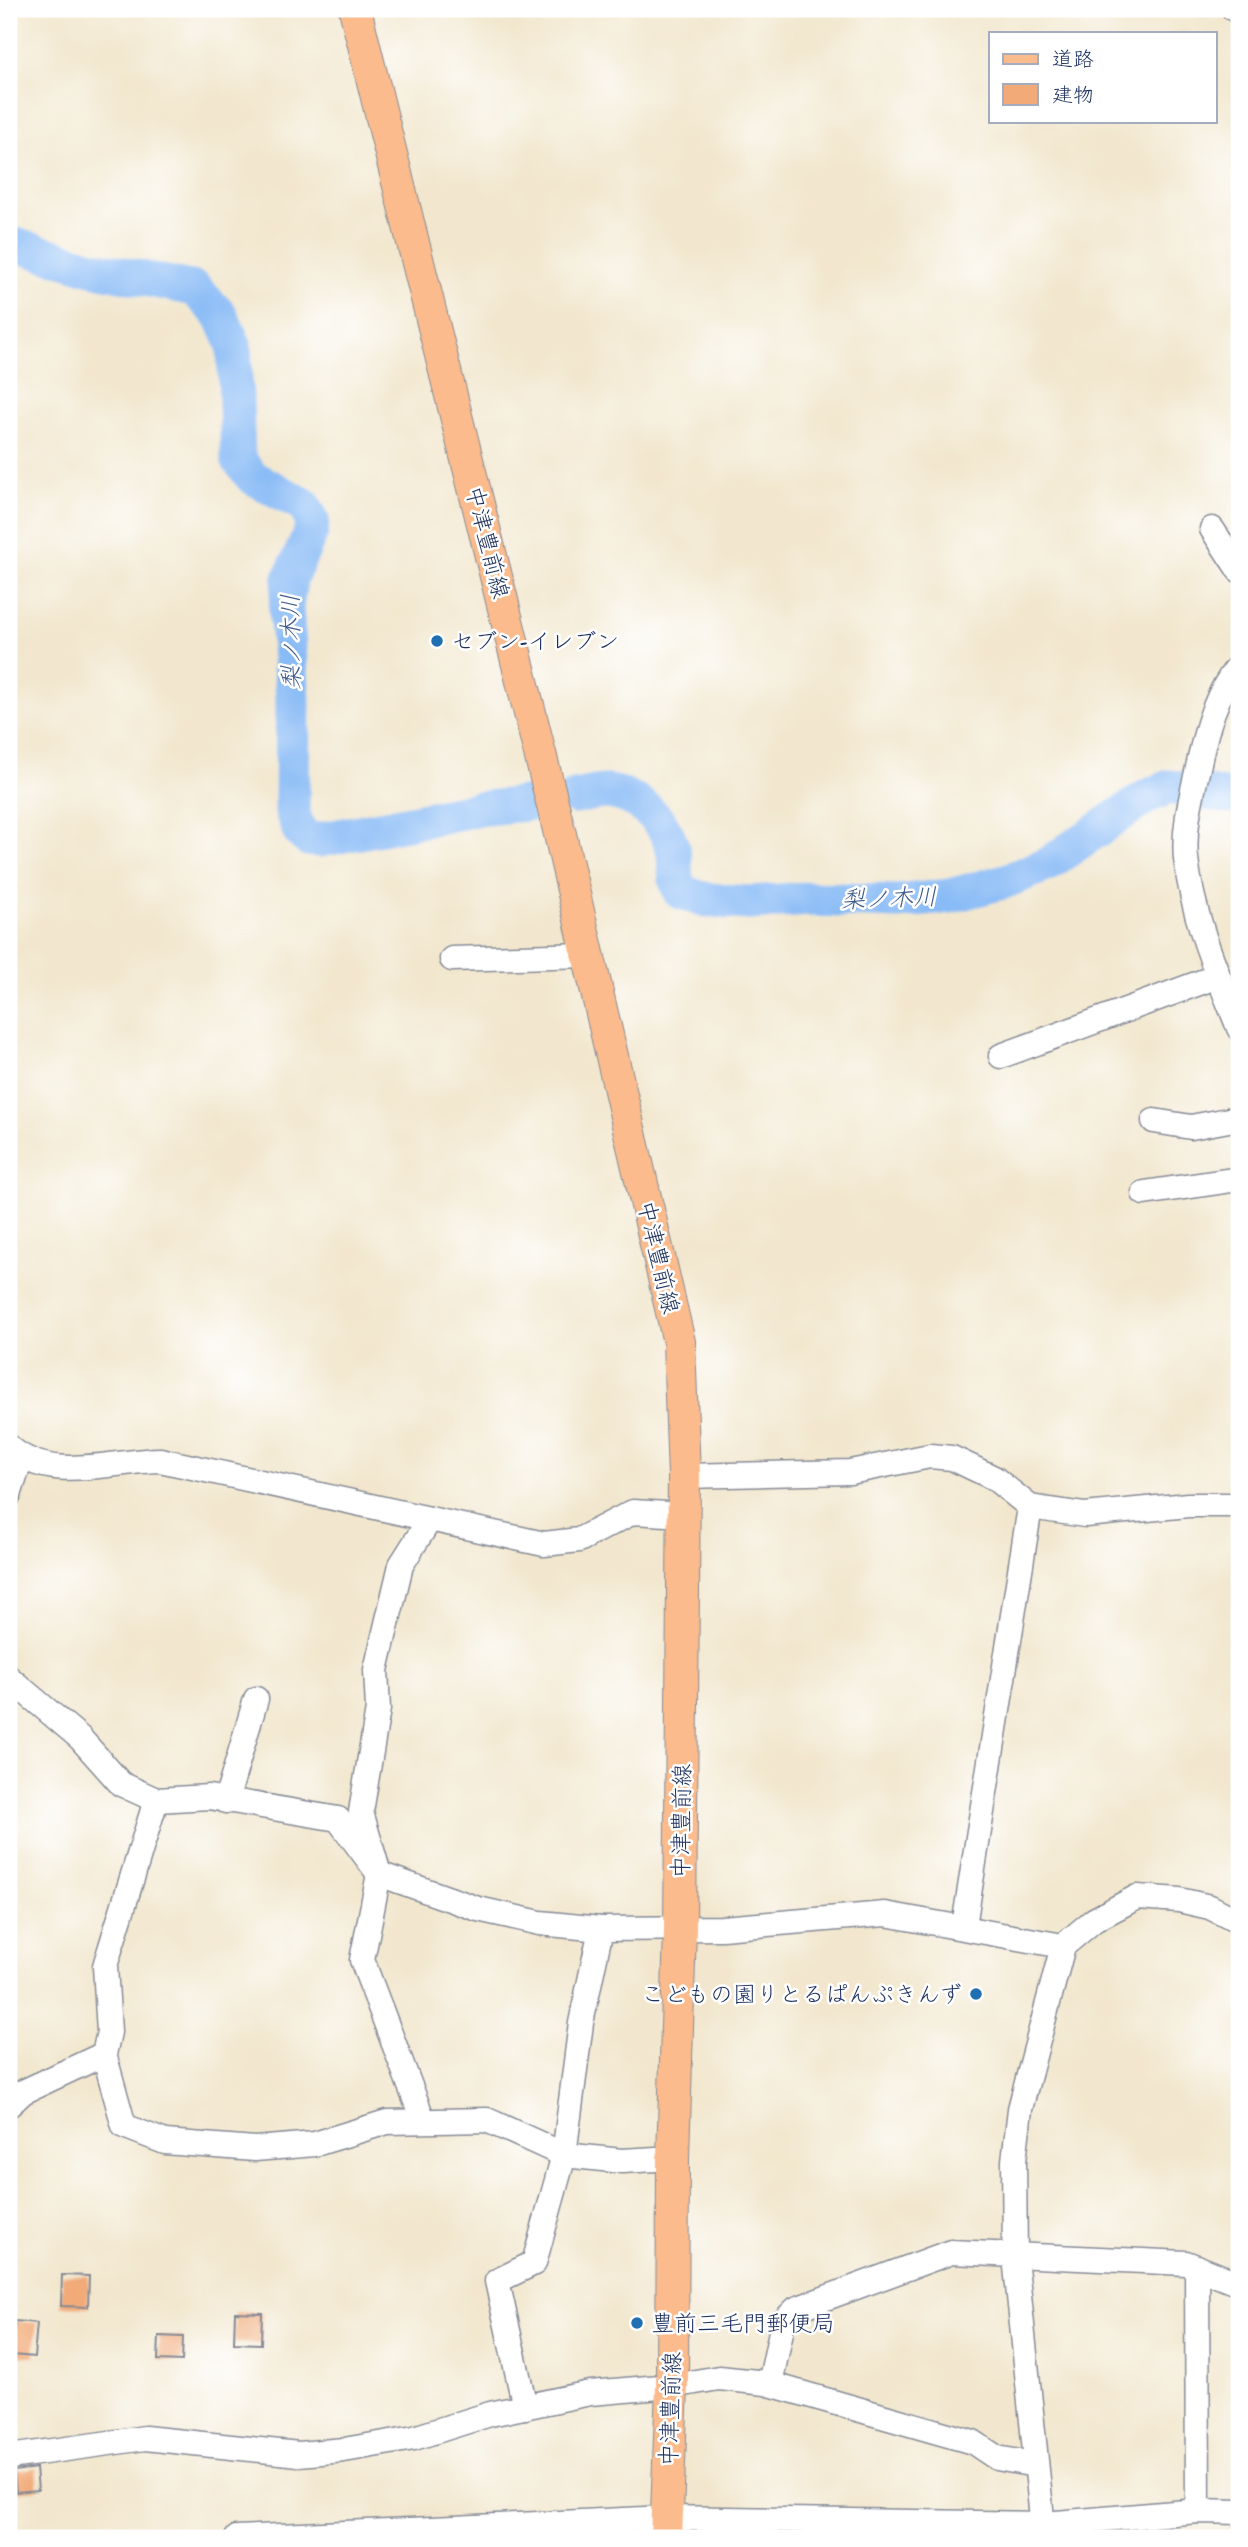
<svg xmlns="http://www.w3.org/2000/svg" width="1248" height="2547" font-family="'Gochi Hand','Klee One',sans-serif">
<rect width="100%" height="100%" fill="#fff"/>
<filter id="ink" filterUnits="userSpaceOnUse"><feTurbulence type="fractalNoise" baseFrequency=".0143" numOctaves="2"/><feDisplacementMap in="SourceGraphic" scale="14" xChannelSelector="R" yChannelSelector="G"/><feConvolveMatrix kernelMatrix="1 2 1 2 8 2 1 2 1" color-interpolation-filters="sRGB"/></filter>
<filter id="wash" filterUnits="userSpaceOnUse"><feTurbulence type="fractalNoise" baseFrequency=".00686" numOctaves="4" result="noise"/><feDisplacementMap in="SourceGraphic" scale="28" xChannelSelector="R" yChannelSelector="G"/><feGaussianBlur stdDeviation="1.57" result="paint"/><feColorMatrix in="noise" values="0 0 0 0 0 0 0 0 0 0 0 0 0 0 0 0 0 1.4 0 .05"/><feComposite in="paint" operator="in"/></filter>
<g filter="url(#wash)">
<rect width="100%" height="100%" fill="#f2e7ce"/>
<g fill="none" stroke-linecap="round" stroke-linejoin="round">
<g stroke="#89bbf6" stroke-width="35">
<polyline points="9,243 92,268 195,289 221,316 234,345 238,459 252,477 304,505 312,520 311,532 290,579 286,608 293,700 292,812 300,832 308,839 319,840 477,809 534,803"/>
<path d="M575 797C585 795 597 792 607 792 637 794 666 822 673 850 677 865 672 878 681 892L707 900 749 903 809 899 898 902 950 896 1006 881 1046 865 1148 796 1169 787 1239 798"/>
</g>
</g>
<g id="blocks">
<g fill="#f1aa78">
<polygon points="62,2275 89,2276 88,2307 61,2306"/>
<polygon points="235,2312 262,2313 261,2344 234,2343"/>
<polygon points="15,2321 37,2323 34,2357 13,2355"/>
<polygon points="159,2336 183,2337 182,2361 158,2360"/>
<polygon points="36,2468 38,2490 16,2492 14,2471"/>
</g>
</g>
</g>
<g filter="url(#ink)">
<use href="#blocks" fill-opacity="0" stroke="#868b96" stroke-width="2"/>
<g fill="none" stroke-linecap="round" stroke-linejoin="round">
<g stroke="#868b96" stroke-width="27">
<g id="minor">
<polyline points="1234,9 1239,12"/>
<polyline points="1212,529 1239,570"/>
<path d="M1239 665C1216 693 1206 729 1199 763 1192 795 1183 827 1186 859 1193 919 1217 973 1239 1028"/>
<polyline points="452,959 588,955"/>
<polyline points="1001,1056 1218,976"/>
<polyline points="1154,1121 1191,1127 1239,1118"/>
<polyline points="1144,1193 1239,1179"/>
<path d="M9 1447C50 1484 109 1461 160 1460L544 1544 579 1540 633 1512 684 1515"/>
<polyline points="684,1476 850,1472 930,1456 952,1458 994,1478 1030,1507 1085,1515 1188,1505 1239,1505"/>
<polyline points="9,1495 21,1458"/>
<polyline points="9,1678 80,1738 121,1784 156,1800 209,1797 338,1819 379,1874 478,1909 540,1923 601,1929 722,1928 885,1914 1063,1946"/>
<polyline points="156,1800 105,1966 109,2032 104,2054 124,2126 165,2142 255,2149 315,2144 387,2122 487,2120 564,2155 622,2161 673,2158"/>
<polyline points="226,1801 256,1699"/>
<polyline points="964,1926 1030,1507"/>
<polyline points="9,2105 23,2092 104,2054"/>
<polyline points="423,2120 362,1960 379,1874 361,1812 378,1709 376,1670 401,1565 430,1519"/>
<polyline points="1197,2267 1198,2511"/>
<polyline points="770,2384 783,2322 796,2309 951,2252 1186,2263 1239,2284"/>
<polyline points="525,2407 497,2281 534,2263 564,2155 581,2023 601,1929"/>
<polyline points="9,2457 145,2438 299,2454 344,2450 414,2438 490,2414 590,2393 672,2386 719,2378 766,2383 973,2442 997,2458 1036,2465"/>
<polyline points="237,2538 666,2518 1044,2524 1198,2511 1239,2512"/>
<polyline points="1044,2538 1015,2257 1014,2161 1020,2109 1063,1946 1094,1920 1137,1897 1179,1900 1210,1907 1239,1922"/>
</g>
</g>
<g stroke="#868b96" stroke-width="34">
<polyline id="major" points="355,9 559,830 679,1342 684,1476 680,1929 673,2158 672,2386 666,2538"/>
</g>
<use href="#minor" stroke="#fff" stroke-width="24"/>
<use href="#major" stroke="#fbbb8c" stroke-width="32"/>
</g>
</g>
<g fill="#1f6fb2" stroke="#fff" stroke-width="2.5">
<circle cx="437" cy="641" r="7"/>
<circle cx="976" cy="1994" r="7"/>
<circle cx="637" cy="2323" r="7"/>
</g>
<g text-anchor="middle" stroke-width="5" stroke-linejoin="round" paint-order="stroke">
<g font-size="23" fill="#1b2f5e" stroke="#fff">
<text transform="translate(488 542) rotate(76)" y="8">中津豊前線</text>
<text transform="translate(659 1257) rotate(77)" y="8">中津豊前線</text>
<text transform="translate(681 1821) rotate(-89)" y="8">中津豊前線</text>
<text transform="translate(670 2409) rotate(-88)" y="8">中津豊前線</text>
</g>
<g font-size="23" fill="#1b2f5e" stroke="#fff" text-anchor="start">
<text x="451" y="649">セブン-イレブン</text>
<text x="962" y="2002" text-anchor="end">こどもの園りとるぱんぷきんず</text>
<text x="651" y="2331">豊前三毛門郵便局</text>
</g>
<g font-size="24" font-style="italic" fill="#3c598c" stroke="#fff">
<text transform="translate(291 642) rotate(-91)" y="8">梨ノ木川</text>
<text transform="translate(889 898) rotate(-2)" y="8">梨ノ木川</text>
</g>
</g>
<rect width="1248" height="2547" fill="none" stroke="#fff" stroke-width="35"/>
<rect x="989" y="32" width="228" height="91" fill="#ffffff" stroke="#a4acbf" stroke-width="2"/>
<rect x="1003" y="54" width="35" height="10" fill="#fbbb8c" stroke="#a4acbf" stroke-width="2"/>
<text x="1052" y="66" font-size="21" fill="#1b2f5e">道路</text>
<rect x="1003" y="84" width="35" height="21" fill="#f1aa78" stroke="#a4acbf" stroke-width="2"/>
<text x="1052" y="102" font-size="21" fill="#1b2f5e">建物</text>
</svg>
